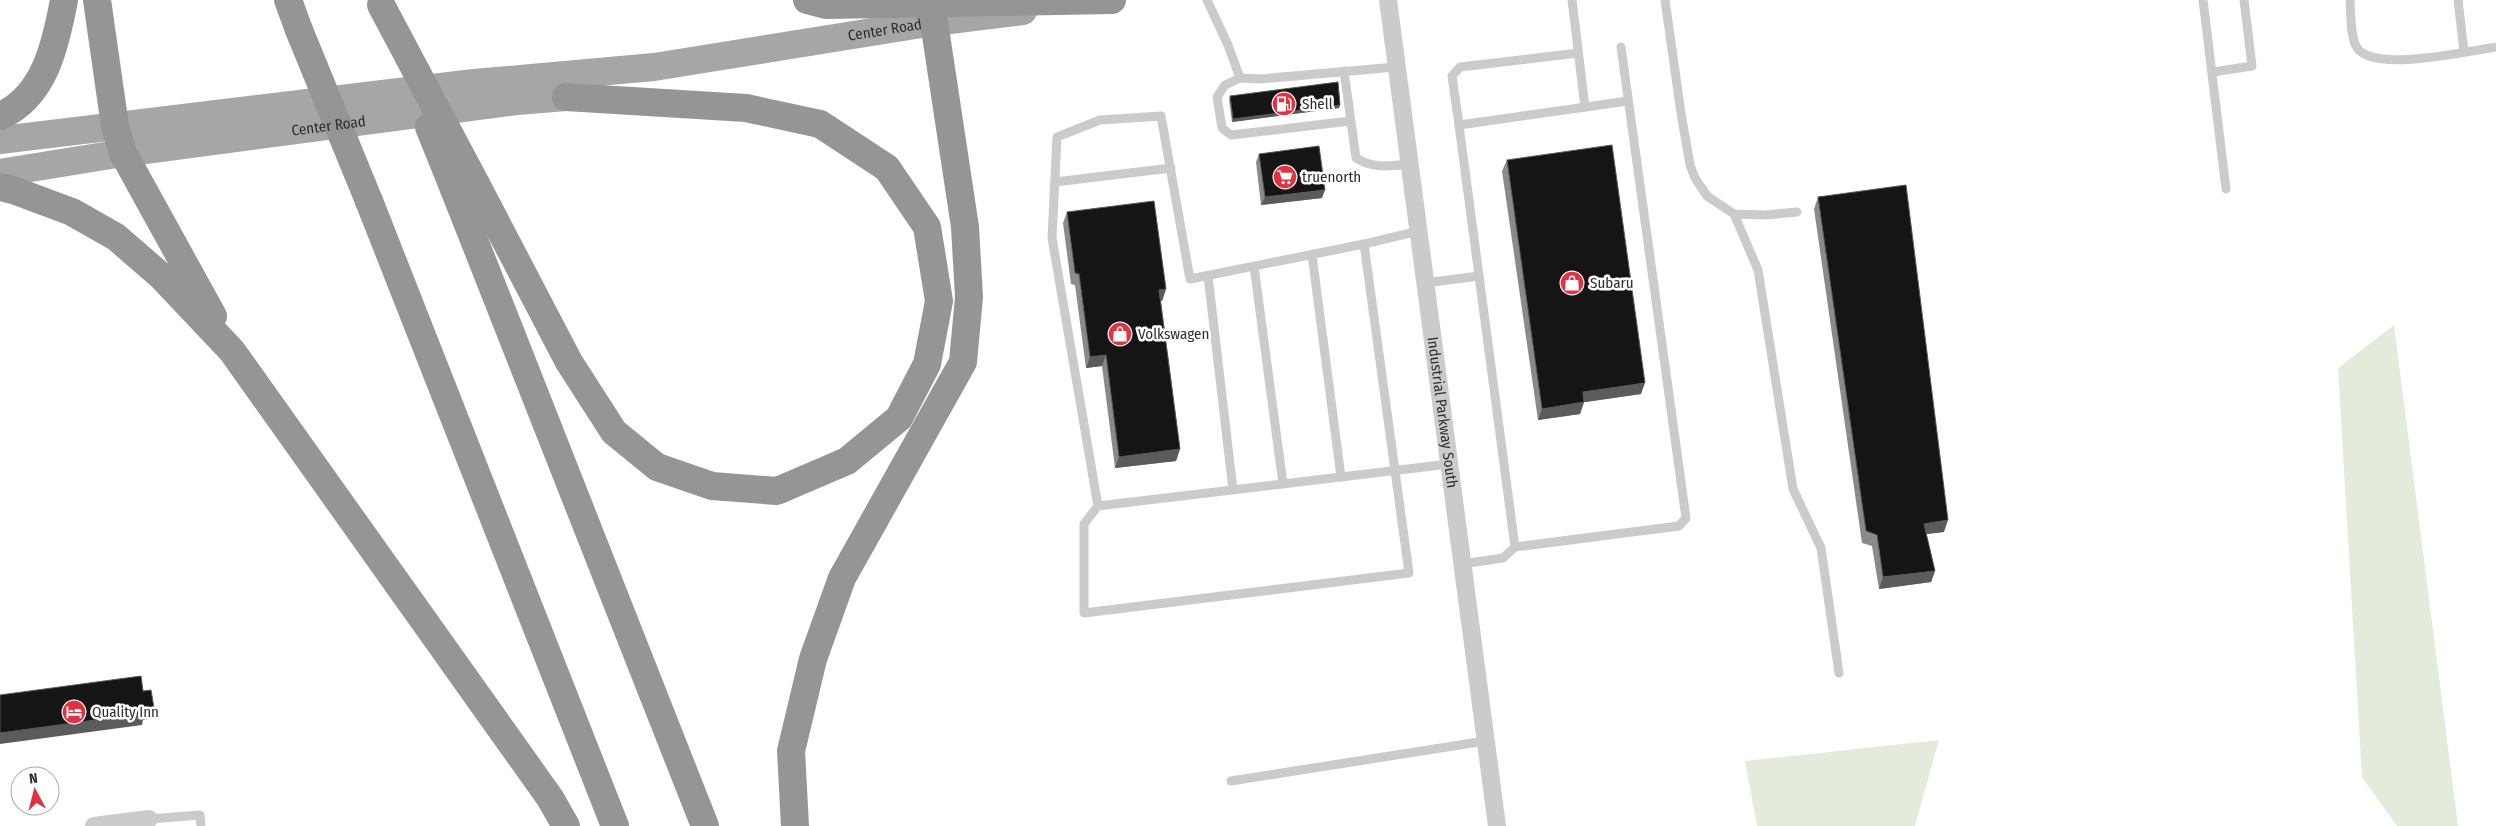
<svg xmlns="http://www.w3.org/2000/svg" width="2496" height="826" font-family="'Fira Sans Condensed',sans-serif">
<rect width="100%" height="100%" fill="#fff"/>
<g fill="#e4ebdb">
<polygon points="2394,325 2458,826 2397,826 2362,777 2338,368"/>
<polygon points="1939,740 1915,826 1757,826 1745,761"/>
</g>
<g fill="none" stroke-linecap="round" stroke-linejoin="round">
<g stroke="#cbcbcb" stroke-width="9">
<polyline points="1207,0 1228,45 1240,78 1260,79 1396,67"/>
<polyline points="1572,0 1585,107"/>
<polyline points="1665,0 1681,113 1690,165 1695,178 1707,196 1734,214 1766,215 1797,212"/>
<polyline points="2203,0 2226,189"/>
<path d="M2350 0C2351 13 2350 34 2356 46 2369 74 2469 51 2496 47"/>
<polyline points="2458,0 2464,51"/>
<path d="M1344 71 1356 158C1373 169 1390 166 1409 164"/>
<polyline points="2213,72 2252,66 2244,0"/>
<polyline points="1240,78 1225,85 1217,97 1222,128 1231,135 1350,121"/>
<polyline points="1459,125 1452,76 1460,67 1578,53"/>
<polyline points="1055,182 1171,168"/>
<polyline points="1734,214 1758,270 1793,489 1821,548 1839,673"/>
<polyline points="1364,244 1418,231"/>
<polyline points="1312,255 1341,477"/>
<polyline points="1254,266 1283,484"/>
<polyline points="1208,276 1233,490"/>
<polyline points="1425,283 1479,276"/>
<path d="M1098 506 1052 238 1057 137 1100 120 1161 116 1190 279 1364 244 1409 573 1084 613V524L1098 506C1215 492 1332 478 1449 464"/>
<polyline points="1515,547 1459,125 1628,101"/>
<polyline points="1462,564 1503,558 1515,547 1679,526 1686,518 1621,47"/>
<polyline points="1231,781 1485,741"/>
<polyline points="149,819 200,815 201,826"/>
</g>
<g stroke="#cbcbcb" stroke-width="18">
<path id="s1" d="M1388 0 1497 826"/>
<polyline points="94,826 149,819"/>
</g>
<g stroke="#a6a6a6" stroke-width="28">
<path id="s2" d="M0 140 474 83 654 67 934 22 1023 11"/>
<path id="s3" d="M0 173 123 153 517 101 566 97 590 90"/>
</g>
<g stroke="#959595" stroke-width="28">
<polyline points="97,0 115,126 123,153 213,316"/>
<polyline points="288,0 299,30"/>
<polyline points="807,0 826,5 1112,0"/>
<path d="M0 116C45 97 56 43 64 0"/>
<polyline points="476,184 569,362 614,432 657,467 712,486 777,491 847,461 899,418 927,364 939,301 927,227 887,168 820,124 746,108 566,97"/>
<polyline points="0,187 13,190 72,212 116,237 161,276 232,351 550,798 566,826"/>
<polyline points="454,189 705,826"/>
<polyline points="369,201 615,826"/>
<polyline points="795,826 791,751 813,659 842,578 963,362 969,297 965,227 934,22"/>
</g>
<g stroke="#959595" stroke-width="28">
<polyline points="381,5 476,184"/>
<polyline points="299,30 369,201"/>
<polyline points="429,127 454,189"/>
</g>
</g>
<g fill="#8a8a8a">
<polygon points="1230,96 1340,105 1339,108 1232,122 1229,99"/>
<polygon points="1259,154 1322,198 1261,205 1256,162"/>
<polygon points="1507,160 1641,394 1584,402 1580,414 1538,420 1502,171"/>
<polygon points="1818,197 1944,532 1926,534 1935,571 1931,582 1879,589 1872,546 1862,543 1814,209"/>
<polygon points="1067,212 1166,289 1162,301 1161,301 1180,449 1176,461 1115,468 1102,366 1086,368 1075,285 1071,284 1063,223"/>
</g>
<g fill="#5b5b5b">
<polygon points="1340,105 1339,108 1232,122 1233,119"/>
<polygon points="1325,190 1322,198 1261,205 1265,197"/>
<polygon points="1166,289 1162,301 1155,301 1159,290"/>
<polygon points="1106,355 1102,366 1086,368 1090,357"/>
<polygon points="1645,383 1641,394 1579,403 1583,392"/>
<polygon points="1584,402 1580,414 1538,420 1542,409"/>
<polygon points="1180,449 1176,461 1115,468 1119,457"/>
<polygon points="1948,520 1944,532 1919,535 1924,524"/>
<polygon points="1935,571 1931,582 1879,589 1883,577"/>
<polygon points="154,708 149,719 143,720 142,725 0,744 0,733"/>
</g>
<g fill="#151515" stroke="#5b5b5b">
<polygon points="1338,82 1340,105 1233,119 1230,96"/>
<polygon points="1612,145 1645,383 1583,392 1584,402 1542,409 1507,160"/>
<polygon points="1319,146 1325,190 1265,197 1259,154"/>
<polygon points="1906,185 1948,520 1924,524 1935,571 1883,577 1877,535 1866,531 1818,197"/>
<polygon points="1154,201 1166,289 1159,290 1180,449 1119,457 1106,355 1090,357 1079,274 1075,273 1067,212"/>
<polygon points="141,676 143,691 151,690 154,708 145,709 146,713 0,733 0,695"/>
</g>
<defs>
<g id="fuel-disc" transform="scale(1.25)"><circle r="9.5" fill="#e33141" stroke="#fff"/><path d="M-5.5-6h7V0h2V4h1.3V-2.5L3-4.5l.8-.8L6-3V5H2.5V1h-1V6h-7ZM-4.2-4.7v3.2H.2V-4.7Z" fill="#fff"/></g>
<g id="supermarket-disc" transform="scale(1.25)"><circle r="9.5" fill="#e33141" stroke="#fff"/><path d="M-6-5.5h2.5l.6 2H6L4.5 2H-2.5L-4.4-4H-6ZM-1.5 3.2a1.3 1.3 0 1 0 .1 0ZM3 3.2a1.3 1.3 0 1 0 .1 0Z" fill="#fff"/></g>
<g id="shop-disc" transform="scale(1.25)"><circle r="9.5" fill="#e33141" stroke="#fff"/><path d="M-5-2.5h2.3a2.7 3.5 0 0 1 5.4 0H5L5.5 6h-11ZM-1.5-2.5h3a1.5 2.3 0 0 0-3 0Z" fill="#fff"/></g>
<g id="hotel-disc" transform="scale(1.25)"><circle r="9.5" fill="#e33141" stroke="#fff"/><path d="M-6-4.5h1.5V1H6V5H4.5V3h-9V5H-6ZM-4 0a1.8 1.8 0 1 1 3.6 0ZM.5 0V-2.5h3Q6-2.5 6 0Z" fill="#fff"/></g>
</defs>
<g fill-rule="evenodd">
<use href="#fuel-disc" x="1284" y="104"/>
<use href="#supermarket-disc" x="1285" y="177"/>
<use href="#shop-disc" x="1572" y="283"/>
<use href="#shop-disc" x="1120" y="334"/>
<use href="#hotel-disc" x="74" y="712"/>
</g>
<g text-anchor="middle" stroke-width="5" stroke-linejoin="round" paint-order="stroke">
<g font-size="15" fill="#2e2e2e" stroke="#fff">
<text dy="5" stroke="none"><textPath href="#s2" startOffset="892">Center Road</textPath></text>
<text dy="5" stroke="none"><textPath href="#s3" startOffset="332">Center Road</textPath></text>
<text dy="5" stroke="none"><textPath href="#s1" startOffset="416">Industrial Parkway South</textPath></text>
</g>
<g font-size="15" fill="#2e2e2e" stroke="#fff" text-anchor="start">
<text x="1302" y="109">Shell</text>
<text x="1302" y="182">truenorth</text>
<text x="1590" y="288">Subaru</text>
<text x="1138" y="339">Volkswagen</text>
<text x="92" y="717">Quality Inn</text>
</g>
</g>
<g transform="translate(35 791) rotate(353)"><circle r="24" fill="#ffffff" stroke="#ababab"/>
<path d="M0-4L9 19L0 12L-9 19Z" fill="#e33141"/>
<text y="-8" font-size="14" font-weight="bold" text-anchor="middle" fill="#2e2e2e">N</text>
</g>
</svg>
